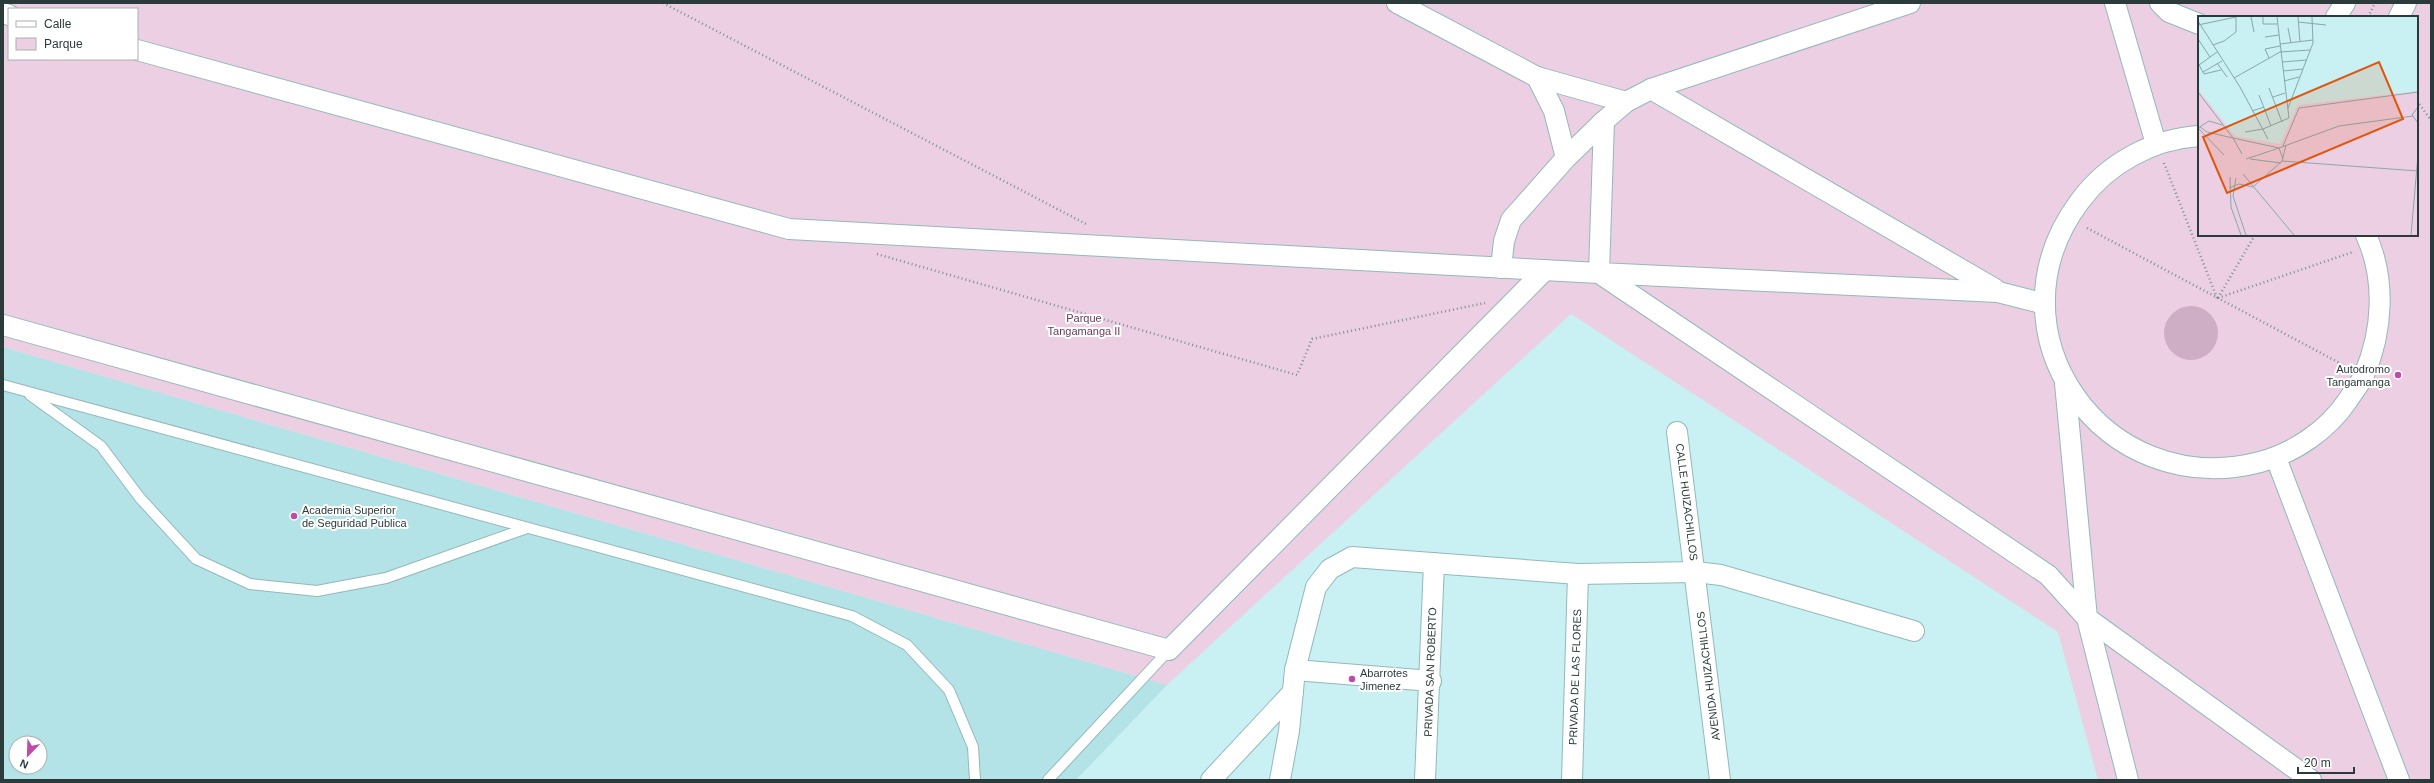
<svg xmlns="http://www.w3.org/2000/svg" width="2434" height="783" font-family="Helvetica,sans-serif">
<rect width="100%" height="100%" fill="#c9f0f2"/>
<path fill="#b3e3e6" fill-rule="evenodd" d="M3 347 1167 685 1076 780H3ZM16 743H40V767H16Z"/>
<path fill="#edcfe4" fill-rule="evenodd" d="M3 3H2431V780H2098L2058 632 1571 314 1167 685 3 347ZM9 9H137V59H9ZM2199 17H2417V235H2199Z"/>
<circle fill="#cdaec4" cx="2191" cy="333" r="27"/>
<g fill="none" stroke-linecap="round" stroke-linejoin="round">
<g stroke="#93b8ba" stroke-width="12">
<g id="lane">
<polyline points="3,385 852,616 907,645 949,690 973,747 975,780"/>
<polyline points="30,395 101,446 140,498 196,559 250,584 317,591 386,578 527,528"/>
<polyline points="1048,780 1169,650"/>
</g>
</g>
<g stroke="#93b8ba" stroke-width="22">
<g id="street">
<polyline points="1397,3 1537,77 1626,102"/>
<polyline points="2115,3 2156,144"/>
<polyline points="2160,3 2169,12 2199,24"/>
<polyline points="3,13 9,15"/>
<polyline points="2336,17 2345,3"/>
<polyline points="2399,17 2406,3"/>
<polyline points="137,50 789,229 1599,273 2048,575 2087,618 2128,780"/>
<polyline points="1537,77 1554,111 1566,158"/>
<polyline points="1651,89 1995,289"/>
<polyline points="1604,121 1599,273 1998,292 2045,304"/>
<path d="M2199 136C2153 139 2108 163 2080 201 1982 331 2104 503 2260 462 2294 453 2328 430 2348 400 2353 392 2360 384 2364 375 2383 331 2386 279 2366 235"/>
<polyline points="1501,268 1504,241 1511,220 1566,158 1604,121 1626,102 1651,89 1910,3"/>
<polyline points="3,325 1169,650 1545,270"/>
<polyline points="2065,383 2087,618 2311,780"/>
<polyline points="1677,432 1720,780"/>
<polyline points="2276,458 2399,780"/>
<polyline points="1295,670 1431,681"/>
<polyline points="1211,780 1293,692"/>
<polyline points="1280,780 1289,731 1295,670 1316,587 1330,569 1352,557 1578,574 1696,572 1721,575 1914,631"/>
<polyline points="1425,780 1434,563"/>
<polyline points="1572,780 1578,574"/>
</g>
</g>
<g stroke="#779193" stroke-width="2.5" stroke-dasharray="1 3" stroke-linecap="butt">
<polyline points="663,3 1088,225"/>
<polyline points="2368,17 2375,3"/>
<polyline points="2417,101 2431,120"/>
<polyline points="2164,163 2217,298"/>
<polyline points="2087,228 2347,367"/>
<polyline points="877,254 1297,375 1312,339 1485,303"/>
<polyline points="2218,298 2353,252"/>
<polyline points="2218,298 2255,235"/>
</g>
<use href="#lane" stroke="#fff" stroke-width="10"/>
<use href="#street" stroke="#fff" stroke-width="20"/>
</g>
<g fill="#be4ba6" stroke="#fff" stroke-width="1.5">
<circle cx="2398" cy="375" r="4"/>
<circle cx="294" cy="516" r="4"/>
<circle cx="1352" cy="679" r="4"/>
</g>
<g text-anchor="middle" stroke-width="4" stroke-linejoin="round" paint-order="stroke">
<g font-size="11" fill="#673c5d" stroke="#fff">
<text x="1084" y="322">Parque<tspan x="1084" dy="13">Tangamanga II</tspan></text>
</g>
<g font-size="11" fill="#2b3a3b" stroke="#fff" text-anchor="start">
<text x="2390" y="373" text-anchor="end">Autodromo<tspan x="2390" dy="13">Tangamanga</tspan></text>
<text x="302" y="514">Academia Superior<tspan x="302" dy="13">de Seguridad Publica</tspan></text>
<text x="1360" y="677">Abarrotes<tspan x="1360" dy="13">Jimenez</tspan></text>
</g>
<g font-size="11" fill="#2b3a3b" stroke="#fff">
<text transform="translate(1687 502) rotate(83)" y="4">CALLE HUIZACHILLOS</text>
<text transform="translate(1430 672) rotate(-88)" y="4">PRIVADA SAN ROBERTO</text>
<text transform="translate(1708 676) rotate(-97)" y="4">AVENIDA HUIZACHILLOS</text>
<text transform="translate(1575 677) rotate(-88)" y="4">PRIVADA DE LAS FLORES</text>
</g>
</g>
<g transform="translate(2198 16)">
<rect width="220" height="220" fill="#c9f0f2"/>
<path d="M0 73 37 120 82 128 100 89 220 75V219H0Z" fill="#edcfe4"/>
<path fill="none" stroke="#8aa7a9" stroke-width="1" d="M53 1 56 16M65 1V8H79M100 1 102 26M0 5 42 71 70 123M100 6 128 9M0 9 38 1M90 12 93 27M67 21 81 19M0 23 12 41M82 28 115 24M15 29 26 25 38 16V1M71 42 67 33 82 30M84 46 109 44M0 47 6 58 23 54M19 47 29 61M1 49 19 36M85 55 105 53M5 56 24 45M36 62 82 36 112 34M86 65 101 61M71 72 84 106M0 76 35 122 81 132 141 110 215 100M61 79 73 110M75 81 87 77M220 91 214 99 220 107M90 92 115 27 114 1M54 95 66 91M24 109 11 105 0 112 26 139M2 111 9 116 35 122 44 138M47 116 65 113 91 102 79 1M85 130 101 92 220 76M48 143 81 132 85 143M52 143 83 147M84 145 220 155M45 158 96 219M32 161 33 191 43 219M38 162 35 180 48 219M31 172 41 168 55 171 84 145 88 129M213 219 220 139"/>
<path fill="#df570e" fill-opacity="0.15" stroke="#df570e" stroke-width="2" d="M181 46 205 103 29 177 5 121Z"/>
<rect width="220" height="220" fill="none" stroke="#2b3a3b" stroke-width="2"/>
</g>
<rect width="2434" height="783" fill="none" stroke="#2b3a3b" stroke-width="8"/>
<rect x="8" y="8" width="130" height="52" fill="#ffffff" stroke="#aab0b1"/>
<rect x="16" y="21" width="20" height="6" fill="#ffffff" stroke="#aab0b1"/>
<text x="44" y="28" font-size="12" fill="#2b3a3b">Calle</text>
<rect x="16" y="38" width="20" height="12" fill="#edcfe4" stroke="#aab0b1"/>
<text x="44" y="48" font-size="12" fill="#2b3a3b">Parque</text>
<g transform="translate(28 755) rotate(203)"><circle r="19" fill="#ffffff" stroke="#aab0b1"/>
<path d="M0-3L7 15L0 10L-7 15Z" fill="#be4ba6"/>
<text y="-6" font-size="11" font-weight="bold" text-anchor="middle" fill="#2b3a3b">N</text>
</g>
<path d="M2298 767v6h56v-6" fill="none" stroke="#2b3a3b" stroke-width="2"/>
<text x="2304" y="767" font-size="12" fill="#2b3a3b" stroke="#ffffff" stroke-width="3" paint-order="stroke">20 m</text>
</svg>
